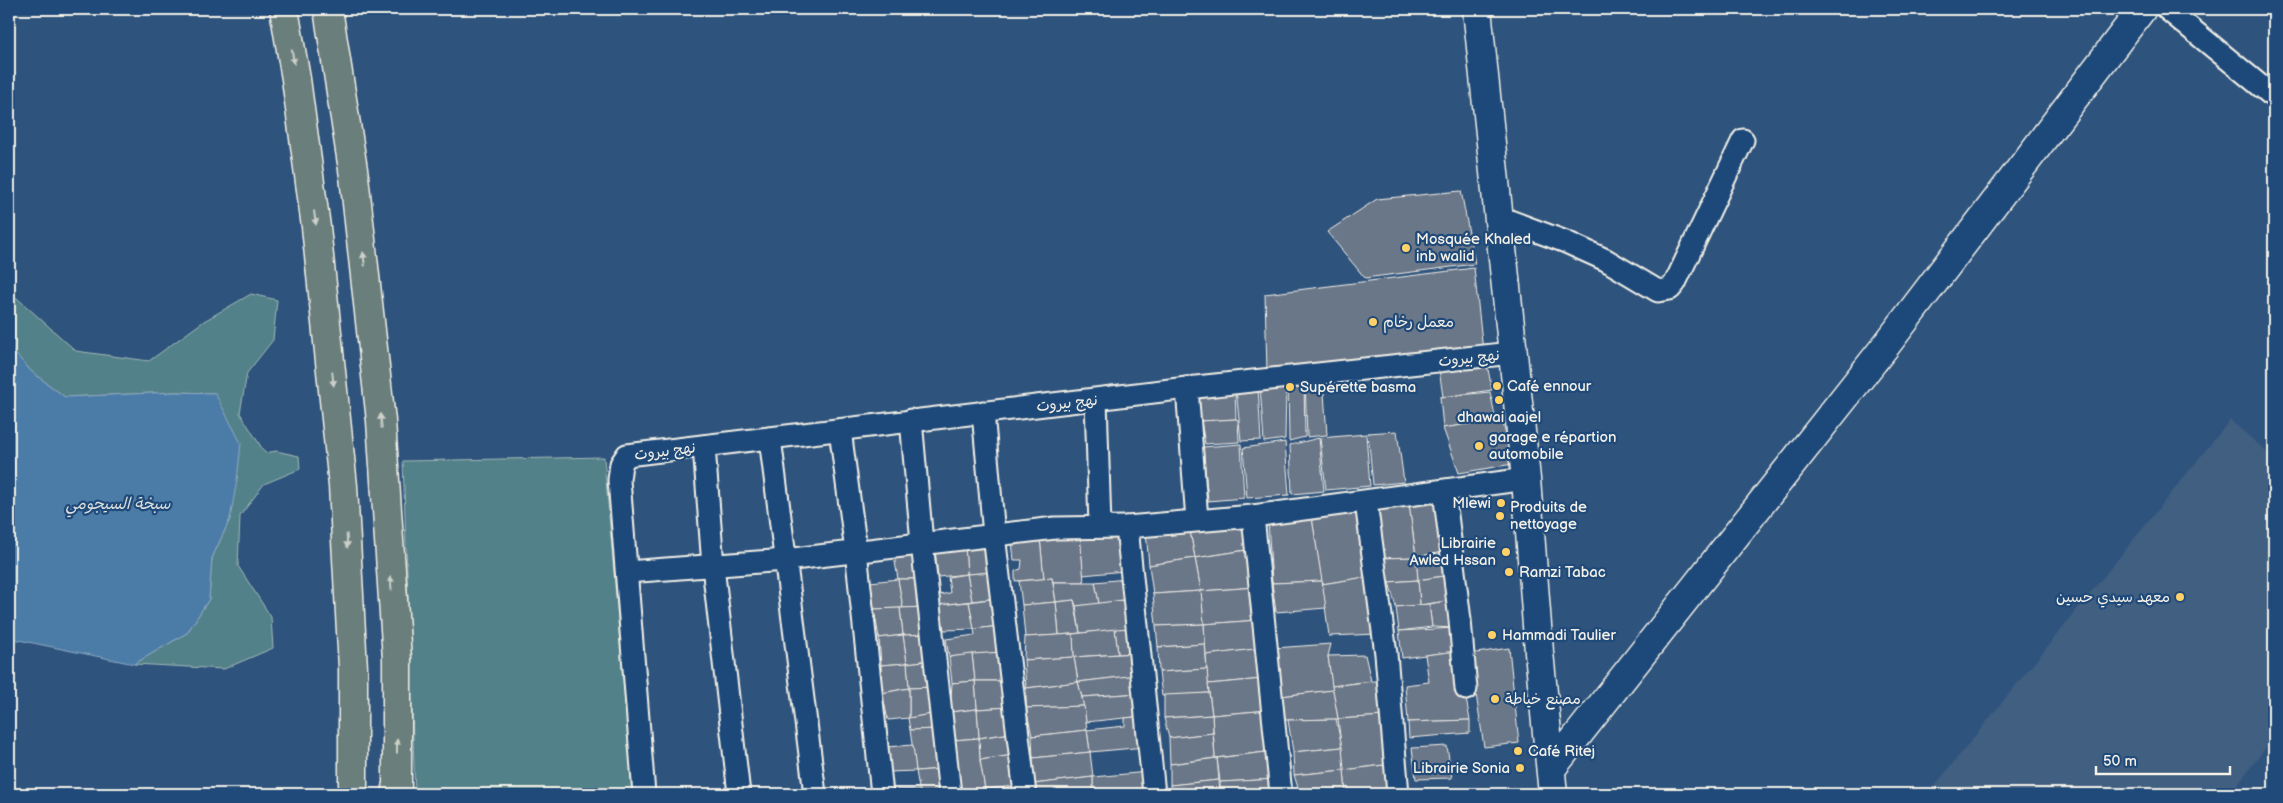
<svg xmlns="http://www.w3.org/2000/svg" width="2283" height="803" font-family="'Balsamiq Sans','Playpen Sans Arabic',sans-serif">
<rect width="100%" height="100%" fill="#2e537d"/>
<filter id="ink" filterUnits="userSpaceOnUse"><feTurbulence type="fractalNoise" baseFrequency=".02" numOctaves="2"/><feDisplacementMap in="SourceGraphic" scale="10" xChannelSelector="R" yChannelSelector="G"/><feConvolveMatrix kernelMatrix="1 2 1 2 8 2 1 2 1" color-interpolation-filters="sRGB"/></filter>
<g filter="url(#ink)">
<polygon fill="#405e81" points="2230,420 2274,458 2274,737 2230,794 1928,794"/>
<g fill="#538189" stroke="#a4b9b8">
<polygon points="251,294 277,300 273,340 247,373 240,413 265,453 276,451 299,456 300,469 264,484 240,516 238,566 271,617 273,648 224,669 134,664 187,633 209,599 212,558 230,519 215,393 175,392 65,397 32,372 9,347 9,297 17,298 76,351 149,361 204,321"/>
<polygon points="604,457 633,794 415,794 403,461"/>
</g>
<polygon fill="#4b7ba8" stroke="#8faac2" points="9,347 32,372 65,397 175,392 215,393 241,443 237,480 230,519 212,558 209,599 187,633 134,664 9,638"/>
<g fill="#6b7789" stroke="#f4f1e8">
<polygon points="1461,191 1475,264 1365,278 1327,232 1377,199"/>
<polygon points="1474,268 1483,351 1267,372 1265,294"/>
<polygon points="1487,364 1492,390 1443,397 1439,369"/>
<polygon points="1323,379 1327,435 1307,437 1305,381"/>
<polygon points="1304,383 1305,437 1289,441 1288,384"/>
<polygon points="1286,385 1285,439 1264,442 1260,386"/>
<polygon points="1258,386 1261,440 1241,441 1236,389"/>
<polygon points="1235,390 1236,419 1201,421 1198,395"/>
<polygon points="1490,392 1496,420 1443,428 1440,397"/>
<polygon points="1236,419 1238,420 1239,442 1205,444 1201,421"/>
<polygon points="1502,419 1513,464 1459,473 1443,428"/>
<polygon points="1397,431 1404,482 1373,485 1368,433"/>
<polygon points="1366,434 1370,486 1326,490 1320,438"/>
<polygon points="1319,438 1324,491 1292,494 1290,445"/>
<polygon points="1285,442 1289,495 1247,498 1243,448"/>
<polygon points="1241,444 1244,498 1208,501 1203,447"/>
<polygon points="1442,499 1449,551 1416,557 1409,504"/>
<polygon points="1409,504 1416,557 1381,558 1374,508"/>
<polygon points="1362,513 1372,576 1322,584 1312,518"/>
<polygon points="1312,518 1322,581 1272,583 1268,521"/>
<polygon points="1247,520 1253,549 1195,558 1189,526"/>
<polygon points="1189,526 1195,558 1149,565 1146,532"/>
<polygon points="1121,532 1124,571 1083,575 1080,535"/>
<polygon points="1080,535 1084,582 1053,582 1052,578 1044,579 1040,538"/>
<polygon points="1040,538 1044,579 1015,581 1015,571 1021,569 1022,560 1014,560 1012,541"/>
<polygon points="991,543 995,572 967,574 965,547"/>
<polygon points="920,547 924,579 898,579 893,550"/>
<polygon points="965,547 967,574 938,577 935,550"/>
<polygon points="1253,549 1256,587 1201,591 1195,558"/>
<polygon points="1449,551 1450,575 1418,580 1416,557"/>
<polygon points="1416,557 1418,580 1389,582 1381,558"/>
<polygon points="1195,558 1201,591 1153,594 1149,565"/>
<polygon points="995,572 997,598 972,601 967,574"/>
<polygon points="967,574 972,601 939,605 939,595 950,593 948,577"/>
<polygon points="1450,575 1453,600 1420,605 1418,580"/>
<polygon points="1372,576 1378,634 1329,636 1322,584"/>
<polygon points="1052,578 1056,602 1022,605 1019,581"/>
<polygon points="898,579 903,608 874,609 870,582"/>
<polygon points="898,579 924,579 927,607 903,608"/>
<polygon points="1127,579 1131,599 1099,604 1095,582"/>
<polygon points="1418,580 1420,605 1396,607 1389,582"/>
<polygon points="1322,581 1326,608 1276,612 1272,583"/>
<polygon points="1053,582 1095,582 1099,604 1076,606 1074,600 1056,602"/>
<polygon points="1256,587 1259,620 1204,624 1201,591"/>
<polygon points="1201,591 1204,624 1156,626 1153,594"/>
<polygon points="997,598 1000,626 974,629 969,602"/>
<polygon points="1131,599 1135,628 1080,633 1076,606"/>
<polygon points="1074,600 1080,633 1059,635 1056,602"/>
<polygon points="1453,600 1455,628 1432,627 1429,604"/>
<polygon points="969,602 974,629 944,630 939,605"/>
<polygon points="1056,602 1059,635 1025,637 1022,605"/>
<polygon points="1429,604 1432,627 1399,631 1396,607"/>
<polygon points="927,607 930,634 903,635 900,608"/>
<polygon points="900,608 903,635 879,638 874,609"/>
<polygon points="1259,620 1266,648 1206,655 1204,624"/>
<polygon points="1204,624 1205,644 1158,647 1156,626"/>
<polygon points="1000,626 1002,652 949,657 946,639 975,635 974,629"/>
<polygon points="1135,628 1136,653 1118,654 1115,629"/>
<polygon points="1455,628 1457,651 1402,658 1399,631"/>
<polygon points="1115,629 1118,654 1074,657 1073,634"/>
<polygon points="930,634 932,660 907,663 903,635"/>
<polygon points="1073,634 1074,657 1024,660 1025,637"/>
<polygon points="903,635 907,663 881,665 879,638"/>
<polygon points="1205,644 1207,669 1159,672 1158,647"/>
<polygon points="1331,644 1328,656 1333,690 1281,696 1274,648"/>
<polygon points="1263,648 1263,679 1208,684 1206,655"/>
<polygon points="1509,648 1519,743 1484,747 1470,654"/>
<polygon points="1457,651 1470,720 1408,722 1405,685 1429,682 1425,655"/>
<polygon points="1002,652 1006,681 975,681 972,654"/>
<polygon points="1136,653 1139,675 1078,682 1074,657"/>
<polygon points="972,654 975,681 952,683 949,657"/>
<polygon points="1365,655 1371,681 1332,686 1328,656"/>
<polygon points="1074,657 1078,682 1026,688 1024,660"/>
<polygon points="932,660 934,687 909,688 907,663"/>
<polygon points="907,663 909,688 882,693 881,665"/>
<polygon points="1207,669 1209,693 1162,696 1159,672"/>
<polygon points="1137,675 1141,693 1082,697 1078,682"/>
<polygon points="1263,679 1269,710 1212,715 1208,684"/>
<polygon points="1383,680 1385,716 1338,719 1332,686"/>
<polygon points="975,681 1006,681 1010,707 977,709"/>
<polygon points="975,681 977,709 950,712 952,683"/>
<polygon points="1078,682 1084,706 1026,708 1026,688"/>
<polygon points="934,687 938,713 909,718 909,688"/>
<polygon points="909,688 909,718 888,720 882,693"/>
<polygon points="1333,690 1338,719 1285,720 1281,696"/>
<polygon points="1141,693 1143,716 1086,722 1082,697"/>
<polygon points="1209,693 1212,715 1164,718 1164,695"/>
<polygon points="1084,706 1087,730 1032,736 1026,708"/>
<polygon points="1010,707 1011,733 979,738 977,709"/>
<polygon points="977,709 979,738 953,740 950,712"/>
<polygon points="1269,710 1274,751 1215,758 1212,715"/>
<polygon points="938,713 938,729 910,730 908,718"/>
<polygon points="1212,715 1213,733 1169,738 1164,718"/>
<polygon points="1143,716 1145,747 1090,752 1087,730 1125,726 1125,718"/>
<polygon points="1385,716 1392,764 1344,770 1338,719"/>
<polygon points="1336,719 1342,747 1293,752 1288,720"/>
<polygon points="1470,720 1470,733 1409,738 1408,722"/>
<polygon points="938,729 943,769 916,771 910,730"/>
<polygon points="1087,730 1090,752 1033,758 1032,736"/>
<polygon points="1011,733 1014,755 980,760 979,738"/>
<polygon points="1213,733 1215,758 1170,764 1169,738"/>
<polygon points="979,738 980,760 985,789 961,790 953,740"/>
<polygon points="913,745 916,771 889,772 886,747"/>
<polygon points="1447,746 1452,778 1416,779 1412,748"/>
<polygon points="1342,747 1344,770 1294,775 1293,752"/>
<polygon points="1274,751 1277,779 1220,782 1217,758"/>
<polygon points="1090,752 1093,777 1033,784 1033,758"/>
<polygon points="1014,755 1019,786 985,789 980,760"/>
<polygon points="1217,758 1219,780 1170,785 1170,764"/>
<polygon points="1392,764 1395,791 1373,794 1346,794 1344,770"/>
<polygon points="943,769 946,794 920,794 916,771"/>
<polygon points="1344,770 1346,794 1300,794 1294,775"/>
<polygon points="1148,772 1150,794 1093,794 1093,777"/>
<polygon points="1093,777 1093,794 1035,794 1033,784"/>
<polygon points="1277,779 1278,794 1220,794 1220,782"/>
<polygon points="1219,780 1220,794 1170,794 1170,785"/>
<polygon points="1019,786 1020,794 989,794 987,789"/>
<polygon points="1449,788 1449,794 1408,794 1407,789"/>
<polygon points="897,789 920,790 921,794 898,794"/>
<polygon points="985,789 987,789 989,794 962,794 961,790"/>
</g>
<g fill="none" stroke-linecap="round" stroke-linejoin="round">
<g stroke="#f4f1e8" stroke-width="25">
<g id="street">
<polyline points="2167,9 2274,97"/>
<polyline points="1499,217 1566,242 1606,260 1658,291 1670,289 1675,283 1743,140"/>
<polyline points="1187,388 1197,520"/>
<polyline points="1096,400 1100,526"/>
<polyline points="983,412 994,535 1025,794"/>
<polyline points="911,420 922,543 950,794"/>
<polyline points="840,430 856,551 882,794"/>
<polyline points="770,438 815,794"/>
<polyline points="704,446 713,566 739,794"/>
<polyline points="1444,491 1460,620 1466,689"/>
<polyline points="1366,502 1386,654 1398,794"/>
<polyline points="1253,516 1281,794"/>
<polyline points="627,572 785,560 1055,528 1127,527"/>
<polyline points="644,794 619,480 621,464 627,455 1187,388 1512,353"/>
<polyline points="1154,794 1127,527 1253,516 1526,479"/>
</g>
</g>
<g stroke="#f4f1e8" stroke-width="31">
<g id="secondary">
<polyline points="1477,9 1526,479 1539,652 1553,794"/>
<polyline points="1551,769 1887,344 2142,9"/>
</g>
</g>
<g stroke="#f4f1e8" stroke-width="31">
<g id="highway">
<polyline points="284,9 296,79 316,227 343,486 353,668 353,794"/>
<polyline points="328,9 354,176 381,421 397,659 397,794"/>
</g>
</g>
<use href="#street" stroke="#1f4a7a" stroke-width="21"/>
<use href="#secondary" stroke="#1f4a7a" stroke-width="28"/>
<use href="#highway" stroke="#6b7f7c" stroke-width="28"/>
</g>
<defs><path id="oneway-solid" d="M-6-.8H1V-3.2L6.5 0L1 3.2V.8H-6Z" transform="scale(1.25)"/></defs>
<g fill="#cbcfc8">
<use href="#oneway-solid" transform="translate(293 57) rotate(81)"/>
<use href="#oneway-solid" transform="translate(315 218) rotate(82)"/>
<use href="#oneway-solid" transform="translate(364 259) rotate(-97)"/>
<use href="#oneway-solid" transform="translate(333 379) rotate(84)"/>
<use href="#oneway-solid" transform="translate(381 421) rotate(-95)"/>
<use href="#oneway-solid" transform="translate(347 541) rotate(87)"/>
<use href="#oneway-solid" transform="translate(391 583) rotate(-94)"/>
<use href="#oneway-solid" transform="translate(397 746) rotate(-90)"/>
</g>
</g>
<g fill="#ffd166" stroke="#1f4a7a" stroke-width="2">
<circle cx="1406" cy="248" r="5"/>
<circle cx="1373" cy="322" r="5"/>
<circle cx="1497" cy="386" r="5"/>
<circle cx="1290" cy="387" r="5"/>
<circle cx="1499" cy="400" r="5"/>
<circle cx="1479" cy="446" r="5"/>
<circle cx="1501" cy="503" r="5"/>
<circle cx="1500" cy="516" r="5"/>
<circle cx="1506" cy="552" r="5"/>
<circle cx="1509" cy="572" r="5"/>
<circle cx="2180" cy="597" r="5"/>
<circle cx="1492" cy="635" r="5"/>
<circle cx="1495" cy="699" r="5"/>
<circle cx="1518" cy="751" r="5"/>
<circle cx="1520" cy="768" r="5"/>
</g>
<g text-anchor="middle" stroke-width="4.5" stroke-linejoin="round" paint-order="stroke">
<g font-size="15" fill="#f4f1e8" stroke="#1f4a7a" text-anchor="start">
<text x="1416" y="244">Mosquée Khaled<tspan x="1416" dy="17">inb walid</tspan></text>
<text x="1383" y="327">معمل رخام</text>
<text x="1507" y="391">Café ennour</text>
<text x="1300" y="392">Supérette basma</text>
<text x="1499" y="422" text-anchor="middle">dhawai aajel</text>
<text x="1489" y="442">garage e répartion<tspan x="1489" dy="17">automobile</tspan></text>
<text x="1491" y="508" text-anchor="end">Mlewi</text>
<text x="1510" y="512">Produits de<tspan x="1510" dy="17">nettoyage</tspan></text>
<text x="1496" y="548" text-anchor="end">Librairie<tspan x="1496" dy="17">Awled Hssan</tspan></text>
<text x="1519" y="577">Ramzi Tabac</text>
<text x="2170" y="602" text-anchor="end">معهد سيدي حسين</text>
<text x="1502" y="640">Hammadi Taulier</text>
<text x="1505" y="704">مصنع خياطة</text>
<text x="1528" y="756">Café Ritej</text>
<text x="1510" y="773" text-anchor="end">Librairie Sonia</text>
</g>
<g font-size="15" fill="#f4f1e8" stroke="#1f4a7a">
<text transform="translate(1469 358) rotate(-6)" y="5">نهج بيروت</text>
<text transform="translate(1067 403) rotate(-6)" y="5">نهج بيروت</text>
<text transform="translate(665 451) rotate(-7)" y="5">نهج بيروت</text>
</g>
<g font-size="16" font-style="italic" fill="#dbdfde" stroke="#1f4a7a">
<text x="118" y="509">سبخة السيجومي</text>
</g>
</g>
<rect width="2283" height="803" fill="none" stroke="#1f4a7a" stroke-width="30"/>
<rect x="15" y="15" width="2253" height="773" fill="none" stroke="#f4f1e8" stroke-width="2" filter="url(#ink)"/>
<path d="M2096 766v8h134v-8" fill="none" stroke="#f4f1e8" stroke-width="2.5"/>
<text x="2103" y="766" font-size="15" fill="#f4f1e8" stroke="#1f4a7a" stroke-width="4" paint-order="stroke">50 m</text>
</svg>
